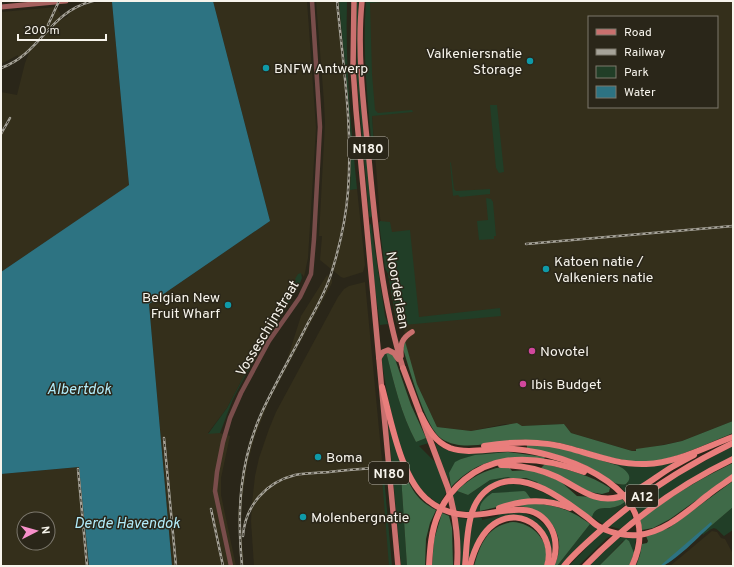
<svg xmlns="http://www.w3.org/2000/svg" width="734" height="567" font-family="Overpass,sans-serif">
<rect width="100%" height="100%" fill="#2a2619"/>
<g fill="#342f1b" fill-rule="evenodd">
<polygon points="213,1 307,1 316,128 308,258 304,277 302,274 296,280 285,305 260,346 227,408 208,433 220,433 230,436 221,478 221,495 236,566 172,566 149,304 270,221"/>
<polygon points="316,1 339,1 350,128 352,164 350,190 357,189 365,265 363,272 344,278 341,277 320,260 322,236 319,236 325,123 324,102"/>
<path d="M367 1H733V421L682 441 632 451 571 433 564 424 522 426 505 424 471 431 437 427 417 384 411 366 405 341 404 325 398 324 396 322 388 274 380 217 370 91ZM589 17H717V107H589Z"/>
<polygon points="112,2 129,186 1,272 1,92 17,95 25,63 29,53 18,61 18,55 1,64 1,12 56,7 60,13 61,20 68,16 69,12 80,7 90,3"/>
<polygon points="327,275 332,279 332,283 269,401 255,436 247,465 242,501 241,525 244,566 241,566 238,513 241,482 249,442 263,408 286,363 301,316"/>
<polygon points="365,282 392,566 254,566 251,521 252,503 255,476 259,458 269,429 276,412 338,297 344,289 349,286"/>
<path d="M80 467 89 566H1V474ZM24 519H48V543H24Z"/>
<polygon points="712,531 717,532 721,538 725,539 733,554 733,566 670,566"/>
</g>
<g fill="#213e27">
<path d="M339 1H347C345 64 351 127 357 189L350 190C354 127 344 64 339 1Z"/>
<polygon points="356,1 358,1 358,53 372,216 370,218 369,216 357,79"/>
<path d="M366 1H393L370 3 372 74 375 110 378 113 412 110 413 112 372 116 375 160 373 158C368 106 362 53 366 1Z"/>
<polygon points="490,105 497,105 504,172 499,173 496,168"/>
<polygon points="450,162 451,163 454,189 456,191 490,189 490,194 460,197 458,195 453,196"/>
<polygon points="486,198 491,199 493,202 496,236 494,236 494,239 479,240 477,221 488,220"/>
<polygon points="380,221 390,222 392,232 410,230 419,317 500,308 501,316 404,325 397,324 388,274 385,268 379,223"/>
<polygon points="371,224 385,316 388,324 380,325 375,288 369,225"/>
<polygon points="301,273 302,278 298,288 261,346 233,399 220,433 208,434 227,408 260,346 285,305 296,280 295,279 298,274"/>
<path d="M386 352C394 383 401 414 416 442L426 438 429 443 419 446 437 464 446 493 439 504C432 499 426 495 420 488 413 479 409 468 405 458 393 427 387 395 382 362V358Z"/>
<polygon points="388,423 404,474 401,475 407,566 401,566"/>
<path d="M435 443C455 460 484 450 508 452L483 454 461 459 449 478 451 487 450 488Z"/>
<path d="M733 446V456C700 473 668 491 639 514L634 505 677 476Z"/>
<polygon points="684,458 626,493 619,485 626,484 628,483 616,465 605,461"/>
<polygon points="381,465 383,465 392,566 389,566"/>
<path d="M508 477C519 482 531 474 539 485L531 482 495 483 469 512 455 510 452 496 457 491 468 495 490 480Z"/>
<path d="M512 484C531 485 547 494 563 503L531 499 526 492 492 493 487 496 479 508 480 511 474 512C484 495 491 487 512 484Z"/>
<path d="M625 502 626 504 603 524 592 517C596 504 606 510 615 507 619 506 622 504 625 502Z"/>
<path d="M733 507V530L724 536C714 527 716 525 703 535L702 533Z"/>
<polygon points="629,509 633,519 620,529 609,526"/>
<path d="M521 512C545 519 558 534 551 560L549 542 523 518 492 524 467 566 471 525 473 518H482V520L498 516 499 514Z"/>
<polygon points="458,518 468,519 464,566 459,566"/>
<polygon points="590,524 598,528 576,549 561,566 557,566"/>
<polygon points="603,531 613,535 607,538 578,566 569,566"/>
<polygon points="620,537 636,538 634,553 623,541 599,566 589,566"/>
</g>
<g fill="#3f6a48">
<path d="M405 341 417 384 437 427 471 431 517 423 522 426 564 424 571 433 632 451H636V449L664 445 682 441 733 421V433C727 436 720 438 714 441 692 450 669 461 645 462 618 462 593 452 568 445 554 441 540 440 526 440 500 438 465 454 442 439 425 428 410 370 403 349Z"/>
<path d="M386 352H389L394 356 411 405 426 438 416 442C401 414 394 383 386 352Z"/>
<path d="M527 443 555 446 616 465C624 468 635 476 626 484 616 487 606 477 598 472 576 459 552 453 527 448Z"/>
<path d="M508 452 545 457 544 459C503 459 483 455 451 487L449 473 455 462 461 459 475 455Z"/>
<path d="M733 463V474L670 519 653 528 642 530 640 520C669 497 700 479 733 463Z"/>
<path d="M545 464C569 470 590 475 610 488L609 492 602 494 590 492 541 468Z"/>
<path d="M502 467H509L512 471 531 470 560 481 577 496 622 499 625 502C622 504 619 506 615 507 606 510 596 504 592 517L539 485 537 482 526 478 513 479 508 477 490 480 468 495 457 491C470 478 484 470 502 467Z"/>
<path d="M404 474C414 492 417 500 436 510L430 523 426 539 425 566H407L401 475Z"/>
<polygon points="733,481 733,507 664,566 636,566 640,555 642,544 647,543 648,541 646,536 669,528"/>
<path d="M524 491 526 492 531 499 480 511C478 504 486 497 492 493Z"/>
<path d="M533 503C557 506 570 509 590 524L557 566H554C570 536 547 506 515 506Z"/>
<polygon points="442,513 449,516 452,528 453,566 432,566 434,540"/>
<path d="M513 522C534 523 553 544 544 566H474C480 544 488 525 513 522Z"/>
<polygon points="626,539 629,541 634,553 629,566 599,566"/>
</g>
<g fill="#2d7382">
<polygon points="121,1 213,1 270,221 149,304 172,566 89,566 79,467 1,474 1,272 129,185 112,2"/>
<path d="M711 522 712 524C703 533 671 566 660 566Z"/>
</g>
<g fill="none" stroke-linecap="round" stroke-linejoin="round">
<polyline stroke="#794d4b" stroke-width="4.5" points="231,566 215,491 217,472 223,442 230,418 241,393 269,341 300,297 311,274 314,239 320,127 312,1"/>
<polyline stroke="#a6615f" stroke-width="5" points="1,7 66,1"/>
<g stroke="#c9706e" stroke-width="5.5">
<polyline points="354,1 353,68 356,110 398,566"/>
<path d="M362 1C357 48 363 102 368 149 375 222 381 298 403 368"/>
<path d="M401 356C400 344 402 338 412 332"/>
<polyline points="379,358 383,352 388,350 394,353 398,359"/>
</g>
<path stroke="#d97775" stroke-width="6" d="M403 368 448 488C455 513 459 540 457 566"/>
<g stroke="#e97e7c" stroke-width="6">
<path d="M382 387C391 420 401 480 429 501 439 509 453 514 466 515 495 517 534 494 552 530 557 541 557 555 551 566"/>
<path d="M421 415C428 429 435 442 450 448 470 455 493 447 514 449 571 454 667 491 632 566"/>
<path d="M484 446C514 441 543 440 572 449 596 456 620 465 646 464 677 463 705 447 733 437"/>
<path d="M501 465C521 465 540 469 557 477 578 487 595 504 619 497 639 492 655 477 672 467 679 463 686 459 694 455"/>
<path d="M499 508C523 500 545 498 570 508"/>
<path d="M429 566C430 549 431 531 438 515 449 488 476 465 505 461 531 457 559 463 584 472"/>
<path d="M465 566C468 535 465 495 500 483 530 473 565 501 588 518 592 521 595 525 600 527 610 533 625 536 638 535 666 532 687 511 708 495 716 488 725 483 733 477"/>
<path d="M470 566C474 550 480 534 494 524 523 504 557 534 547 566"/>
<path d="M564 566C572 556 582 547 592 538 634 499 681 468 733 443"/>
<path d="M585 566C628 522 677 486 733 459"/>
</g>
<g stroke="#a6a399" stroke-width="2.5">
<g id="rail">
<polyline points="48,25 59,1"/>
<path d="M1 68C41 54 48 12 93 1"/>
<polyline points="1,134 10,118"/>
<polyline points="526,244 733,226"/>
<polyline points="164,438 176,566"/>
<polyline points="78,469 87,566"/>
<polyline points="211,509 223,566"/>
<path d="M243 536C245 506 266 482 295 475 306 473 318 473 329 472 344 470 359 469 375 468"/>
<path d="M242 566C237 512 239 463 262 412 276 382 293 353 308 323 317 307 327 289 332 271 340 245 346 218 348 191 353 128 343 64 337 1"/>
</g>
</g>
<use href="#rail" stroke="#2a2619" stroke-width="1" stroke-dasharray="3" stroke-linecap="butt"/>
</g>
<g fill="#0f9aa8" stroke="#2a2619" stroke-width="1.5">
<circle cx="530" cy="61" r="4"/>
<circle cx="266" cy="68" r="4"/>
<circle cx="546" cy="269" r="4"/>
<circle cx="228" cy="305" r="4"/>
<circle cx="318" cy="457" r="4"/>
<circle cx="303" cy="517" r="4"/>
</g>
<g fill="#d1479c" stroke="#2a2619" stroke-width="1.5">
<circle cx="532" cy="351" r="4"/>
<circle cx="523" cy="384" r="4"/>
</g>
<g text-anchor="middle" stroke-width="3" stroke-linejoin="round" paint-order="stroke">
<g fill="#2a2619" stroke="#bab6ad" stroke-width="1">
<rect x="348" y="137" width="40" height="22" rx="3"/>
<rect x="369" y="462" width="40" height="22" rx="3"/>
<rect x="626" y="485" width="32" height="22" rx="3"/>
</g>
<g font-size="13" font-weight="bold" fill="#f7f4ec">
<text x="368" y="153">N180</text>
<text x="389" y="478">N180</text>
<text x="642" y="501">A12</text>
</g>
<g font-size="14" fill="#f7f4ec" stroke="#2a2619" text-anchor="start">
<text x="522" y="58" text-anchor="end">Valkeniersnatie<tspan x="522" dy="16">Storage</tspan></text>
<text x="274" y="73">BNFW Antwerp</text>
<text x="554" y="266">Katoen natie /<tspan x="554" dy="16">Valkeniers natie</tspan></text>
<text x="220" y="302" text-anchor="end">Belgian New<tspan x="220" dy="16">Fruit Wharf</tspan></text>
<text x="540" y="356">Novotel</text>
<text x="531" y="389">Ibis Budget</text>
<text x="326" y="462">Boma</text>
<text x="311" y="522">Molenbergnatie</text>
</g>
<g font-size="14" fill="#f7f4ec" stroke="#2a2619">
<text transform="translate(398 290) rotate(80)" y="5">Noorderlaan</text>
<text transform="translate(267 328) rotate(-59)" y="5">Vosseschijnstraat</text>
</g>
<g font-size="15" font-style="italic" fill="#b1ebf9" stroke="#2a2619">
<text x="79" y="394">Albertdok</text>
<text x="127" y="528">Derde Havendok</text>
</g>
</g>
<rect width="734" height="567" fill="none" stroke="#f7f4ec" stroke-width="4"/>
<rect x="588" y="16" width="130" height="92" fill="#2a2619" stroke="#7c786d"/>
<rect x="596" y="29" width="20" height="6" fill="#c9706e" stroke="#7c786d"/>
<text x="624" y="36" font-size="12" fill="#f7f4ec">Road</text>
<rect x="596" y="49" width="20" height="6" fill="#a6a399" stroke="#7c786d"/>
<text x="624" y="56" font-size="12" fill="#f7f4ec">Railway</text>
<rect x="596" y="66" width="20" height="12" fill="#213e27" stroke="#7c786d"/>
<text x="624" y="76" font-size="12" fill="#f7f4ec">Park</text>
<rect x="596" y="86" width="20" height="12" fill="#2d7382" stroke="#7c786d"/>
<text x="624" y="96" font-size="12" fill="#f7f4ec">Water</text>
<g transform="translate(36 531) rotate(84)"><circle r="19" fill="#2a2619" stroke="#7c786d"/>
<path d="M0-3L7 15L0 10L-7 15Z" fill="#f890cb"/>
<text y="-6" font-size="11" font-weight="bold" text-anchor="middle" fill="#f7f4ec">N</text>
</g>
<path d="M18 34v6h88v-6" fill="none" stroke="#f7f4ec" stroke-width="2"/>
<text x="24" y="34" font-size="12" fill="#f7f4ec" stroke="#2a2619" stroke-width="3" paint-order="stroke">200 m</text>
</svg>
